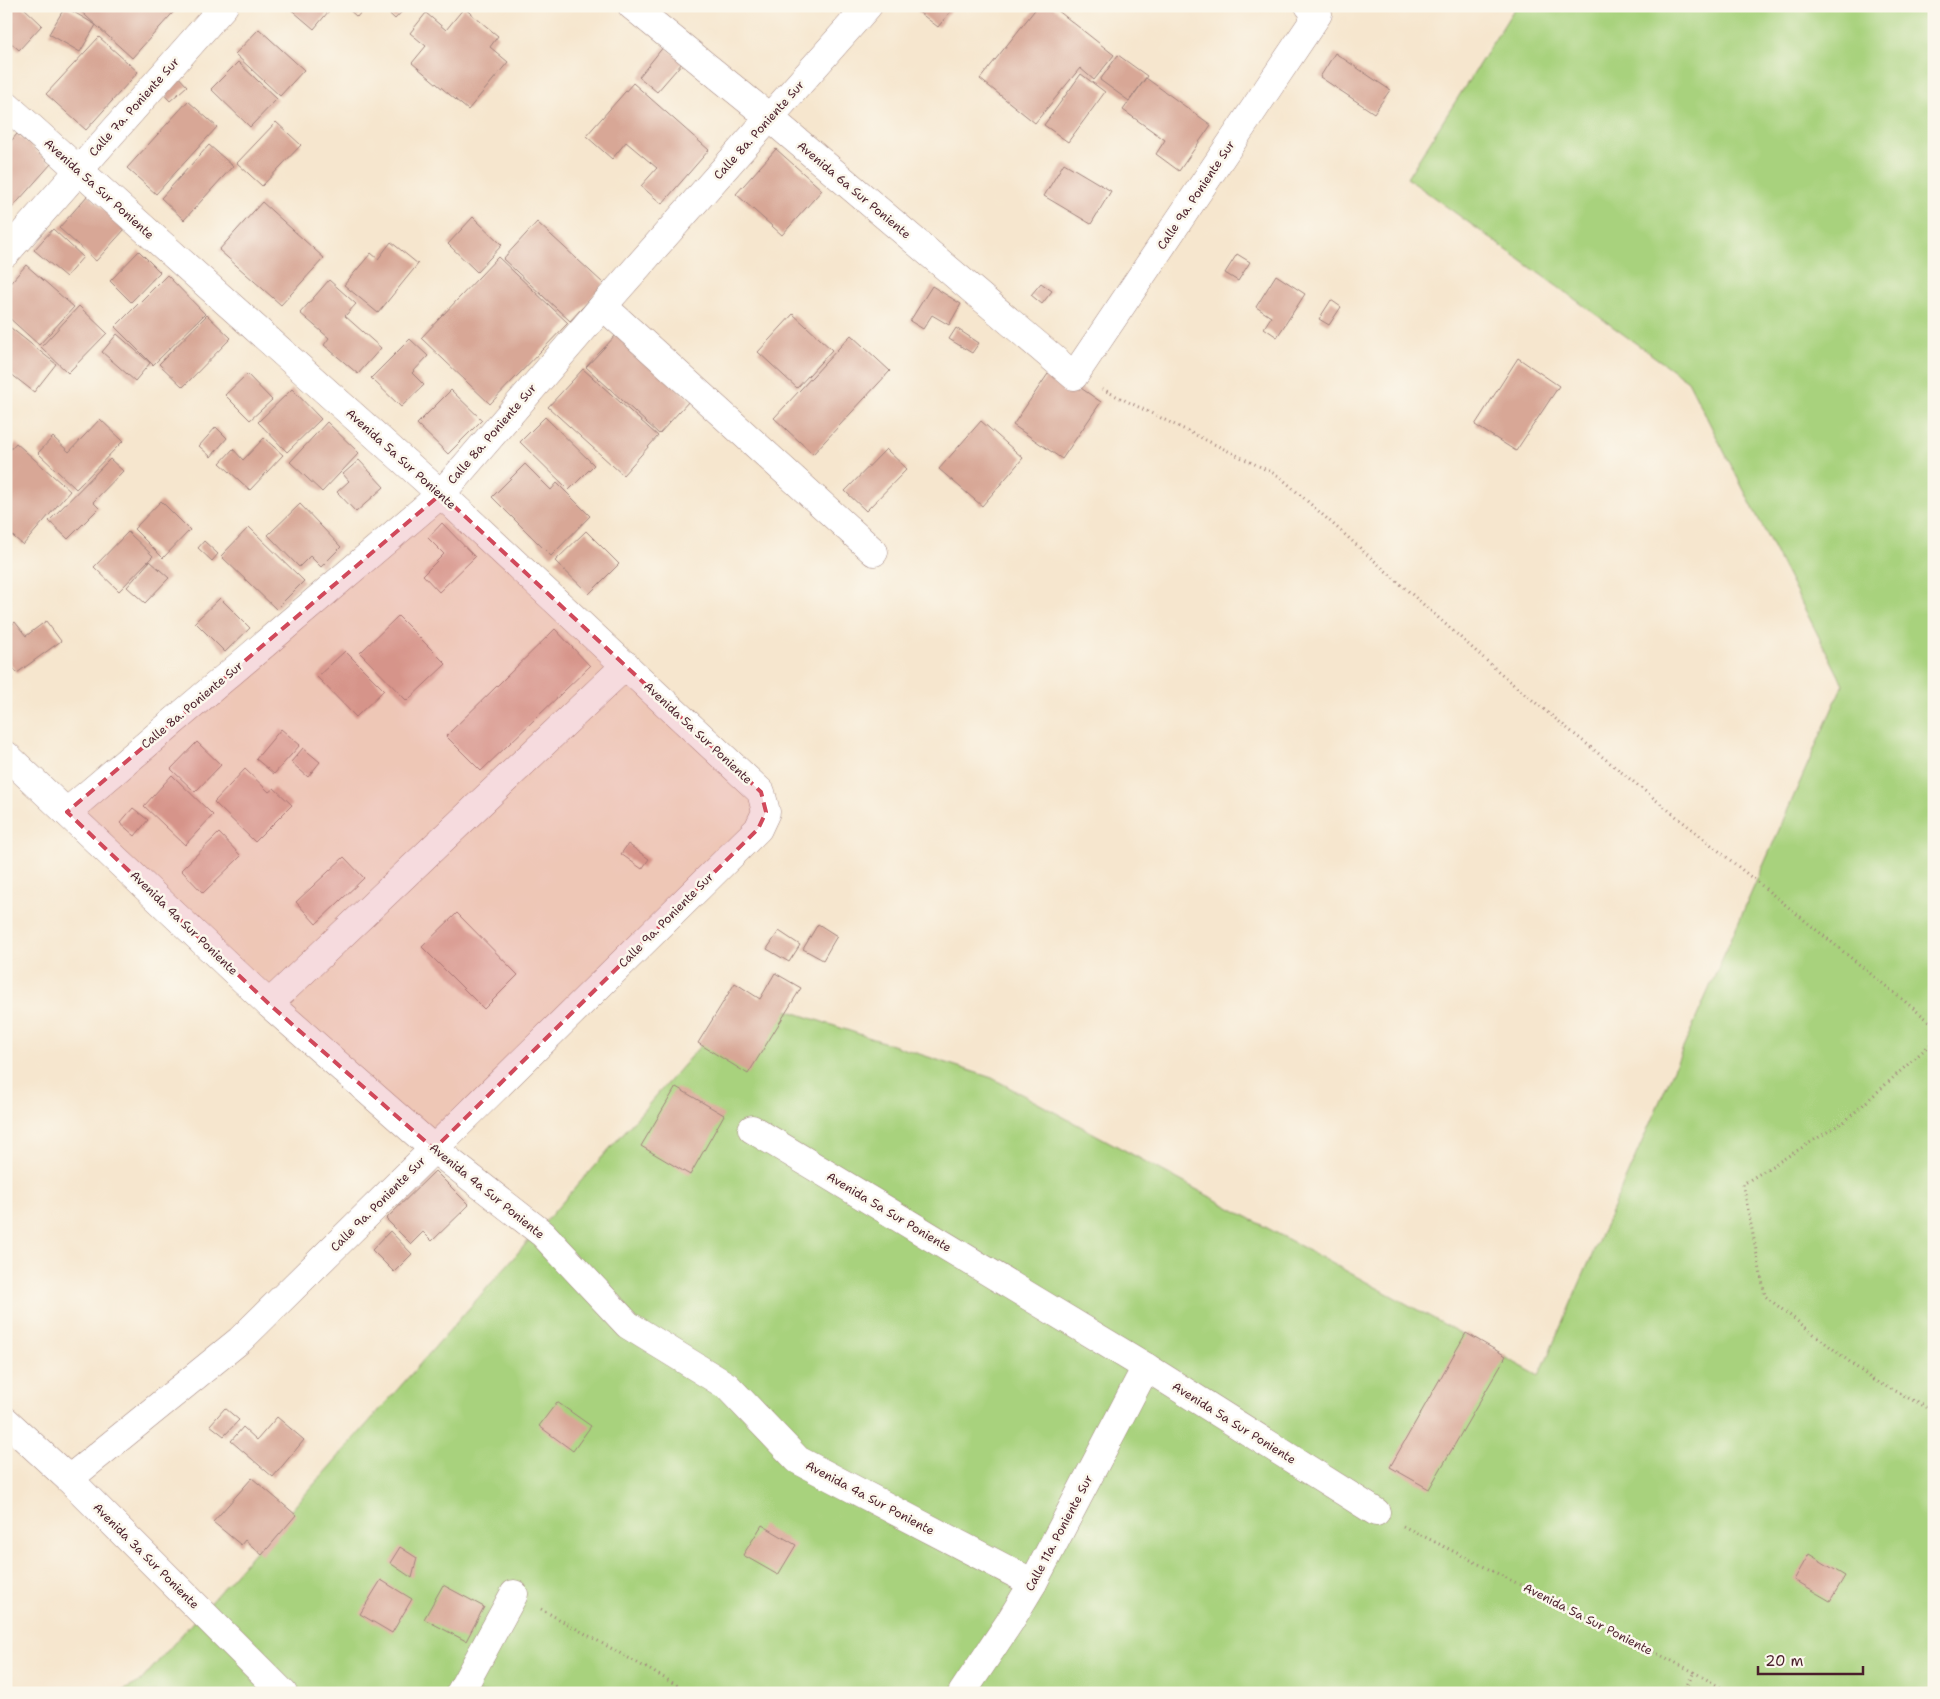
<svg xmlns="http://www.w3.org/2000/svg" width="1940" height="1699" font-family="'Shantell Sans',sans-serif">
<rect width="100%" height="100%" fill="#fbf7ec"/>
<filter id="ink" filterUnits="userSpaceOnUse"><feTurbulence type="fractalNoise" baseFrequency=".02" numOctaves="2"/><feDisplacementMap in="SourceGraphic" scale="10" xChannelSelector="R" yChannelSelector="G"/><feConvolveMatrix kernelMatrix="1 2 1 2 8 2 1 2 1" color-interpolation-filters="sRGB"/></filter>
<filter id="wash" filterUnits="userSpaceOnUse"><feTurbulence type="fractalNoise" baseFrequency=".0096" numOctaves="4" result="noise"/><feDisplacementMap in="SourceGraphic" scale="20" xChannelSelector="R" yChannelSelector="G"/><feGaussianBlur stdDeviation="1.12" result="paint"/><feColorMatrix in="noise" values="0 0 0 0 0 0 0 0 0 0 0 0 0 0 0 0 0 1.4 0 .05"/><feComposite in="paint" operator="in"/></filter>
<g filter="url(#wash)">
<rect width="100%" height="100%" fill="#f6e6ce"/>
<polygon fill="#a8d27d" stroke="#797854" points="1516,6 1934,6 1934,1693 118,1693 140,1682 744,996 992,1078 1539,1376 1843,684 1688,381 1407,178"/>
<g id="blocks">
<g fill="#d8a796">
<polygon points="13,6 22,6 42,25 19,50 9,41 6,44 6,14"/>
<polygon points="75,6 179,6 132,58"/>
<polygon points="287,6 333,6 314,29"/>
<polygon points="345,6 366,6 357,17"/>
<polygon points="381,6 407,6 395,19"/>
<polygon points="911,6 955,6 938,27"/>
<polygon points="1038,6 1052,6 1114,55 1094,80 1080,68 1035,123 980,79"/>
<polygon points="65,7 96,25 80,52 49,34"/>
<polygon points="464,8 498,36 490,47 508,62 468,110 412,63 426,46 410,33 426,13 446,30"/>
<polygon points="259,29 304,70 280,96 235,54"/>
<polygon points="99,37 138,72 86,130 46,94"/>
<polygon points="664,46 683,62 657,92 639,77"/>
<polygon points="1335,53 1390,90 1374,113 1320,77"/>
<polygon points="1118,55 1147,76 1129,101 1100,80"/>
<polygon points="238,62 277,99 250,127 211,89"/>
<polygon points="175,73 187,86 170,101 158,88"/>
<polygon points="1081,74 1105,92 1068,142 1044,125"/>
<polygon points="1146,78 1211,125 1179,171 1156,154 1165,140 1123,110"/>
<polygon points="633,83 709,150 662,204 641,186 657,168 626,142 612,159 586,136"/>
<polygon points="188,101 217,127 156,194 127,168"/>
<polygon points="276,122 301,145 262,186 237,163"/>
<polygon points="17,134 51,164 11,209 6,205 6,147"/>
<polygon points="209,145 233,166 184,220 161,198"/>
<polygon points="776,149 822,190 782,235 736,194"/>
<polygon points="1064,163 1111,191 1091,224 1044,196"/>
<polygon points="88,195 125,229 96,261 59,228"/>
<polygon points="262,202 324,258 281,305 219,250"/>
<polygon points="473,217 502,245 477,272 448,244"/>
<polygon points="537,222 604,284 570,321 503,259"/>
<polygon points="53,229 83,257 66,277 34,250"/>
<polygon points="391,242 418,264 378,313 344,285 371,253 378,259"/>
<polygon points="139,251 160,272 131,302 110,281"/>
<polygon points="1237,254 1250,262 1238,281 1225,273"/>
<polygon points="498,257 568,323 490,404 421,338"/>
<polygon points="26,265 74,307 39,345 6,315 6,288"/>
<polygon points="167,275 205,314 153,365 115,327"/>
<polygon points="1276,275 1305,294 1277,337 1264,328 1271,317 1256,307"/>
<polygon points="329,280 356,304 345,316 381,348 358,374 324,345 329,338 300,313"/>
<polygon points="1041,283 1052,291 1042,304 1031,295"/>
<polygon points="932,286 961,304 949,325 932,315 923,329 910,321"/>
<polygon points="1331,300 1341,307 1329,325 1319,319"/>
<polygon points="79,306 107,333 68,373 41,347"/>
<polygon points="793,314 832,350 797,388 758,352"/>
<polygon points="207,315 231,338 183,387 159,364"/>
<polygon points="6,324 56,364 34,392 6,370"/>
<polygon points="956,328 979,343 972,353 949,339"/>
<polygon points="618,333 690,400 659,434 586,367"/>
<polygon points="117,334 150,363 135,381 102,352"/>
<polygon points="851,335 890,371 813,454 774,418"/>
<polygon points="410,339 428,356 412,373 424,385 401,407 371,378"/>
<polygon points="1518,358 1559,386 1516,451 1475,425"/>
<polygon points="1052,368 1101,402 1062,459 1013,425"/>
<polygon points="583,369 658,436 623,475 548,407"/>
<polygon points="247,374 272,400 250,420 225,395"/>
<polygon points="292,389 321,419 287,452 258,422"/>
<polygon points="451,390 482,420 448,454 417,424"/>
<polygon points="545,417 594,465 569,490 520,442"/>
<polygon points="100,419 123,441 76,489 38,453 53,437 69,452"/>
<polygon points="981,421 1023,458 982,506 939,469"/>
<polygon points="327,422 359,453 322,492 290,462"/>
<polygon points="216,427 227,438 211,457 199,446"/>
<polygon points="264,438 283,455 250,490 220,463 233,449 243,460"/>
<polygon points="16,443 70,491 23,545 6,530 6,454"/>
<polygon points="886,449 907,469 866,511 845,491"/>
<polygon points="110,459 123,471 93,502 99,508 68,539 49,521"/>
<polygon points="359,460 384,487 356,512 337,492 349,481 343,474"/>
<polygon points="525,464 551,490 557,483 590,516 551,556 492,497"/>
<polygon points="161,501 190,530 163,558 134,529"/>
<polygon points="300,504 341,547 321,567 310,556 299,567 268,535"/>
<polygon points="442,523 475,557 439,592 423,575 444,554 428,538"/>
<polygon points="249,527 304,581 276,609 221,556"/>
<polygon points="586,531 619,564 589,594 555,561"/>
<polygon points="128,532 153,556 119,591 94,567"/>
<polygon points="204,541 218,554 212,561 198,548"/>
<polygon points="150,561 169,578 145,603 127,587"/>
<polygon points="220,598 250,628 225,652 195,622"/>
<polygon points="398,616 446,664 407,701 360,653"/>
<polygon points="46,621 61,641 17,673 6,659 6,629 15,622 26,636"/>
<polygon points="555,629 590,666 481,771 446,736"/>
<polygon points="345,651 384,690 356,717 317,677"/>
<polygon points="6,670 11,676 6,680"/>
<polygon points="281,729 300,745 274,774 256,759"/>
<polygon points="197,742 221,765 195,792 171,769"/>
<polygon points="303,748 320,762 308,777 291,762"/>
<polygon points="245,769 269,792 274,788 292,805 255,842 214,802"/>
<polygon points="172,775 213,815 185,845 144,806"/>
<polygon points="133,808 148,820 135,836 120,823"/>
<polygon points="219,833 241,856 203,893 181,870"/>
<polygon points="628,844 649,859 642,869 621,854"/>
<polygon points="344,857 364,878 316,924 296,902"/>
<polygon points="457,913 518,975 484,1009 422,947"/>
<polygon points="818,924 837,936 823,960 803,949"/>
<polygon points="779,931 800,945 789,962 767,949"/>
<polygon points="775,973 801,988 748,1074 698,1043 735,983 760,999"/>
<polygon points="676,1087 724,1115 690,1175 641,1146"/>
<polygon points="435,1171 469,1205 432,1241 423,1232 411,1244 386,1219"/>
<polygon points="390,1231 412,1254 394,1272 372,1250"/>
<polygon points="1466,1333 1506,1356 1429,1489 1390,1467"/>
<polygon points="557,1402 591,1426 573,1451 539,1426"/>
<polygon points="225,1408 239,1420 224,1436 210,1425"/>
<polygon points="277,1417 304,1440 273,1477 231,1441 243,1427 257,1440"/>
<polygon points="252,1478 296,1515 262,1555 245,1540 241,1545 213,1522"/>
<polygon points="762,1525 796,1545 778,1575 743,1555"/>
<polygon points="400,1547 417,1558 412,1578 390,1563"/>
<polygon points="1809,1554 1845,1576 1830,1601 1794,1580"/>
<polygon points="381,1580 412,1599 392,1633 360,1614"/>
<polygon points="443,1585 484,1607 466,1641 424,1619"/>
</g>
</g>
</g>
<g filter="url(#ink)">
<use href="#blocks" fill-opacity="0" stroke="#a0827c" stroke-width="1"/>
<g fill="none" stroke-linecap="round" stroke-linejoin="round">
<g stroke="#a0827c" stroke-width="29">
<g id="street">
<polyline points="632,6 770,118 1074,376 1318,14 1309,6"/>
<polyline points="6,105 441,494 761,792 766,812 758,829 240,1340 69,1479"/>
<polyline points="6,253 224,6"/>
<polyline points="603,306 874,552"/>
<polyline points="6,755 269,1004 434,1149 543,1234 628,1325 727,1386 798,1460 1033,1583"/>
<polyline points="67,812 441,494 603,306 868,6"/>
<polyline points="269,1004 626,665"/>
<polyline points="752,1129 1146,1367 1376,1512"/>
<polyline points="6,1421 69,1479 283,1693"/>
<polyline points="460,1693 514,1594"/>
<polyline points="962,1693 1009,1623 1033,1583 1146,1367"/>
</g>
</g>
<g stroke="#a0827c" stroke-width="3" stroke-dasharray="1 4" stroke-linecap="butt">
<polyline points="1102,389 1279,476 1515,686 1934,1025"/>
<polyline points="1934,1041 1845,1121 1743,1184 1765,1296 1873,1380 1934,1411"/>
<polyline points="1403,1526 1694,1672 1730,1693"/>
<polyline points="541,1609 691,1693"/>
<polyline points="1683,1693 1694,1672"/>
</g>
<use href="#street" stroke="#fff" stroke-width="28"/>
</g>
</g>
<path fill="#d1495b" fill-opacity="0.2" stroke="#d1495b" stroke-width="4" stroke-dasharray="10 6" stroke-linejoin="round" d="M441 494 761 792 766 812 758 829 434 1149 269 1004 67 812Z"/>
<g text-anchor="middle" stroke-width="5" stroke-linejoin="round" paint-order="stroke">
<g font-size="12" fill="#4a1f2b" stroke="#fbf7ec">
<text transform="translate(134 107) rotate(-48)" y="4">Calle 7a. Poniente Sur</text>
<text transform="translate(759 130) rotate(-48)" y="4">Calle 8a. Poniente Sur</text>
<text transform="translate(99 189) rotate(42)" y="4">Avenida 5a Sur Poniente</text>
<text transform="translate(854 190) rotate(40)" y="4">Avenida 6a Sur Poniente</text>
<text transform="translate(1196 195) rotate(-56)" y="4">Calle 9a. Poniente Sur</text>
<text transform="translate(492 434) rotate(-49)" y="4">Calle 8a. Poniente Sur</text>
<text transform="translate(401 459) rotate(42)" y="4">Avenida 5a Sur Poniente</text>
<text transform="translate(192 705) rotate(-40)" y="4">Calle 8a. Poniente Sur</text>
<text transform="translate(698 733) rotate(43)" y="4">Avenida 5a Sur Poniente</text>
<text transform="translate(666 920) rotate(-45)" y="4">Calle 9a. Poniente Sur</text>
<text transform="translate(184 923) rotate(44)" y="4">Avenida 4a Sur Poniente</text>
<text transform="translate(487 1191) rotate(39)" y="4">Avenida 4a Sur Poniente</text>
<text transform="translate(378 1204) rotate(-45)" y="4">Calle 9a. Poniente Sur</text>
<text transform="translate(889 1212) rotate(31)" y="4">Avenida 5a Sur Poniente</text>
<text transform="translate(1234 1423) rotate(32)" y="4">Avenida 5a Sur Poniente</text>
<text transform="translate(870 1498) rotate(28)" y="4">Avenida 4a Sur Poniente</text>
<text transform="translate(1059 1533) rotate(-62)" y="4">Calle 11a. Poniente Sur</text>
<text transform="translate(146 1556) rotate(45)" y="4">Avenida 3a Sur Poniente</text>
<text transform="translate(1588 1619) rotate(27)" y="4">Avenida 5a Sur Poniente</text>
</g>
</g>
<rect width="1940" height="1699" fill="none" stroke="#fbf7ec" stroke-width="25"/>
<path d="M1758 1666v8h105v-8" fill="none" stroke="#4a1f2b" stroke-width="2.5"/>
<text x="1765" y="1666" font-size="15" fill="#4a1f2b" stroke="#fbf7ec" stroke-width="4" paint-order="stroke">20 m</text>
</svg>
